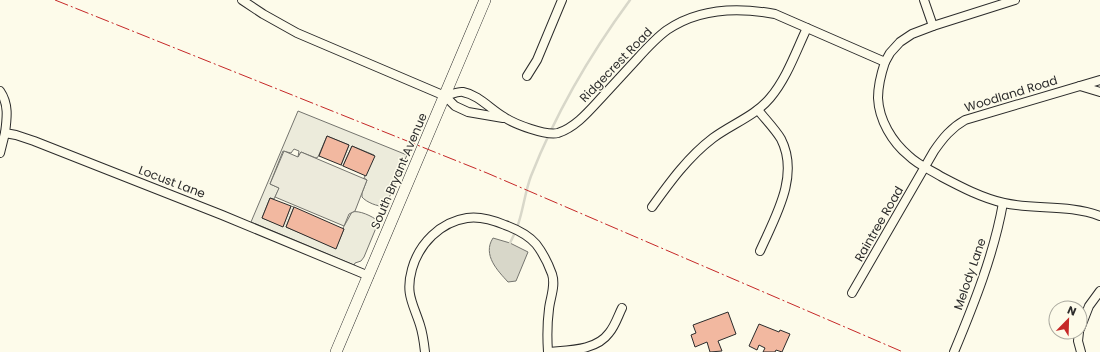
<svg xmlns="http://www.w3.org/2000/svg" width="1100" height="352" font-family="Poppins,sans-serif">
<rect width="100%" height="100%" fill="#fdfbea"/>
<path fill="#ecebdb" stroke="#74746e" d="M298 111 407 155 389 198 384 206C378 207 366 202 362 197V193L367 180 364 178 374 155 352 146 343 166 341 165 349 145 327 136 318 157 316 158 301 152 298 157 299 151 294 149 291 153 283 151 270 184 277 187 279 189 274 199 270 198 262 218 283 226 291 206 294 207 286 227 336 248 344 229 343 228 352 212C359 210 372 216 378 221L376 228 364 257 361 261 355 263 354 265 251 222Z"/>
<polygon fill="#eceadb" stroke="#74746e" points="284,151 298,157 301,152 367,180 355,211 349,214 344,226 275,197 279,188 270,184"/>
<path fill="#d8d7c9" stroke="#74746e" d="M493 238 510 243 528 252 516 281 508 282C498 271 482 255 493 238Z"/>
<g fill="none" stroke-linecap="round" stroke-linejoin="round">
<path stroke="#d8d7c9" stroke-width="2.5" d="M510 243C514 235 518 226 520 218 524 204 526 189 531 176 555 115 591 53 630 0"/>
</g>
<g fill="#f2b8a0" stroke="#2b2b2b">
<polygon points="327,136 349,145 341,165 319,156"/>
<polygon points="352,146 375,156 366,176 343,166"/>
<polygon points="270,198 291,206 283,227 262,218"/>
<polygon points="294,207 344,229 336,249 286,227"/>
<polygon points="728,312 736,334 718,341 722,351 710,352 707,342 695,347 691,335 696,333 693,325"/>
<polygon points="759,324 779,332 780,330 790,334 782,352 776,350 775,352 763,352 765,348 759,345 757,350 749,346"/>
</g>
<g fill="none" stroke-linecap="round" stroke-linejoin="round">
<g stroke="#2b2b2b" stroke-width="10">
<g id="street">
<polyline points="242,0 263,14 297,33 445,96 455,106 468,112 503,118"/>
<polyline points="924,0 933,26"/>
<polyline points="885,62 890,53 900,42 912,34 933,26 1015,0"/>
<polyline points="527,76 537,60 562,0"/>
<polyline points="1080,86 1100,92"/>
<path d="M0 91C9 104 7 118 5 133L16 135 34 141 222 215 369 276"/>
<path d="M445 96C450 95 458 91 463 92 479 95 490 109 504 117 514 124 546 136 558 133 576 127 589 111 602 97 614 84 625 72 637 59 646 49 656 38 667 30 699 8 738 7 775 14L885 62C881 74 878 86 878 98 879 120 892 142 909 156 918 165 931 170 942 177 961 187 982 198 1004 203 1035 210 1069 204 1100 216"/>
<path d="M758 110C765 119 775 129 781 139 800 176 775 217 760 251"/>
<polyline points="0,153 5,133"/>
<path d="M652 207C670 182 688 157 713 138 732 124 755 116 770 98 787 78 796 51 807 28"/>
<path d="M852 293 934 151C943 138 951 128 965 120L1100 80"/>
<polyline points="1080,329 1089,306 1100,291"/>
<polyline points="1079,332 1078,341 1081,352"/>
<path d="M425 352C424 343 423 334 420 325 413 303 405 294 412 269 419 244 440 222 467 218 480 216 493 220 505 225 516 229 528 235 536 244 543 253 548 263 552 274 556 286 550 298 549 309 547 324 547 337 548 352"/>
<path d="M548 352C568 350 596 351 609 333 615 326 618 316 622 308"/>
<path d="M954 352C974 304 994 254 1003 203"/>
</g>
</g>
<g stroke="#2b2b2b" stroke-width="12">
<polyline id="secondary" points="336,352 485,0"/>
</g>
<use href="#street" stroke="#fdfbea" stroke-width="8"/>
<use href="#secondary" stroke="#fdfbea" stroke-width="11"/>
<polyline stroke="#c62828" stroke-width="1" stroke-dasharray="14 3 2 3" stroke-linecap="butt" points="55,0 487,173 903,352"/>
</g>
<g text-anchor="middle" stroke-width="3" stroke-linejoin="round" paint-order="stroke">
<g font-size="12" fill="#2b2b2b" stroke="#fdfbea">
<text transform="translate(616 65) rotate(-46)" y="4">Ridgecrest Road</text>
<text transform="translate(1011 94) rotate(-17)" y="4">Woodland Road</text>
<text transform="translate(399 171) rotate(-67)" y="4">South Bryant Avenue</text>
<text transform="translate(172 182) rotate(21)" y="4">Locust Lane</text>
<text transform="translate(879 224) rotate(-60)" y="4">Raintree Road</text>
<text transform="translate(970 274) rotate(-71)" y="4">Melody Lane</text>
</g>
</g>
<g transform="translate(1068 320) rotate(23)"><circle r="19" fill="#fdfbea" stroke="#a9a89e"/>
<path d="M0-3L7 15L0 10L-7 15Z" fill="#c62828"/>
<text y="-6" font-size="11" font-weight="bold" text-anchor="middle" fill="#2b2b2b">N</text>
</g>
</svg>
